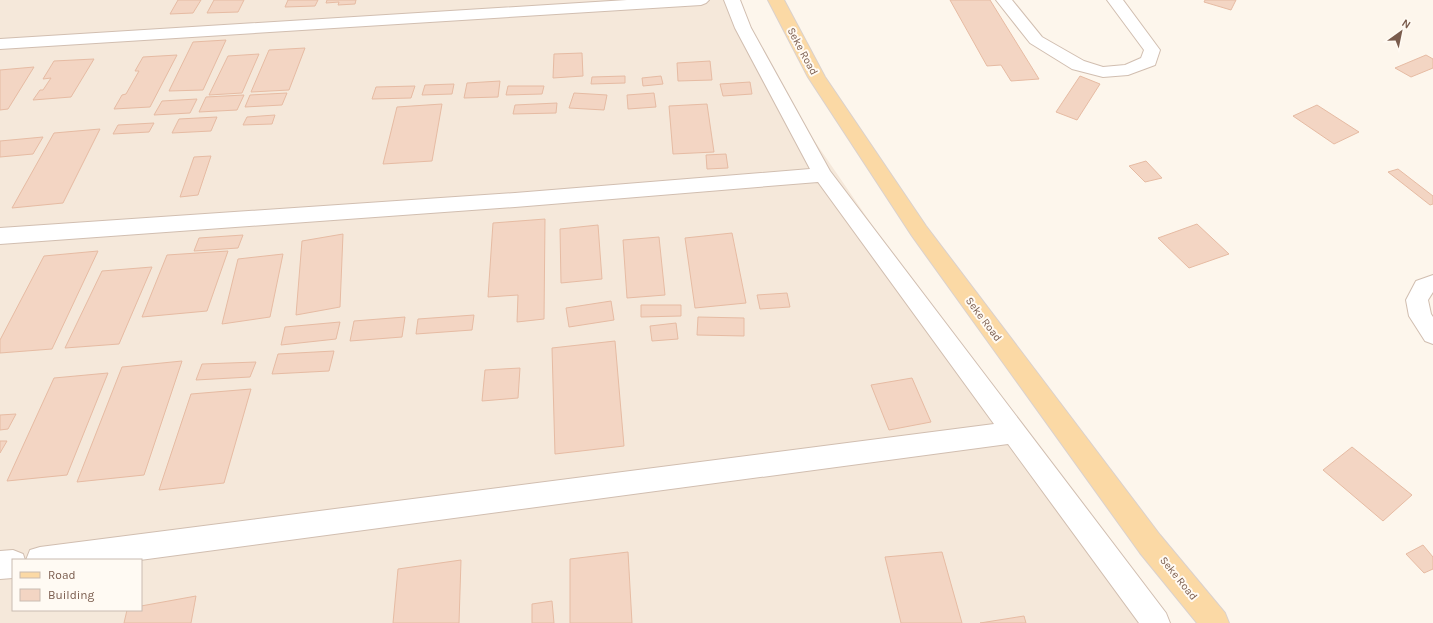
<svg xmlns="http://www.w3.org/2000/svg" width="1433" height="623" font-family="Karla,sans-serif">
<rect width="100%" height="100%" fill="#fdf6ec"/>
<path fill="#f5e8da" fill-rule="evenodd" d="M0 0H736L772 79 1145 623H0ZM13 560H141V610H13Z"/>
<g fill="#f3d5c3" stroke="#e6bba3">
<polygon points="178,0 201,0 193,13 170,14"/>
<polygon points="214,0 244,0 238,12 207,13"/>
<polygon points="288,0 318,0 315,6 285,7"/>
<polygon points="327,0 356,0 355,4 338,5 339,2 326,3"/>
<polygon points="950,0 990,0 1039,79 1011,81 1001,65 987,66"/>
<polygon points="1205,0 1236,0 1231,10 1204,2"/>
<polygon points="226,40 203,90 169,91 193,42"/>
<polygon points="305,48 289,90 251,92 269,50"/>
<polygon points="582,53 583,76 553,78 554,54"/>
<polygon points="259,54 242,93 209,95 228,56"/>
<polygon points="177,55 150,107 114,109 122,95 126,94 139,71 135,71 143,57"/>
<polygon points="1426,55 1433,59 1433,68 1411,77 1395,68"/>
<polygon points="94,59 71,97 33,100 40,90 43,90 51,78 43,79 54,61"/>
<polygon points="710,61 712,80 678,81 677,63"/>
<polygon points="34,67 8,109 0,110 0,70"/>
<polygon points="625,76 625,83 591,84 592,77"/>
<polygon points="661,76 663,84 643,86 642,78"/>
<polygon points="1080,76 1100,84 1077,120 1056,112"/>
<polygon points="500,81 498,97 464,98 467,83"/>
<polygon points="750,82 752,94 723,96 720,84"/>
<polygon points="454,84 452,94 422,95 425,85"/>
<polygon points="415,86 411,98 372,99 376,87"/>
<polygon points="508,86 544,86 542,94 506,95"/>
<polygon points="287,93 282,105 245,107 250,95"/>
<polygon points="574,93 607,95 604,110 569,108"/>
<polygon points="654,93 656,107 628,109 627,95"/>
<polygon points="244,95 237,110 199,112 206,97"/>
<polygon points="197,99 190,113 154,115 162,101"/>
<polygon points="557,103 556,113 513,114 515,105"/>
<polygon points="442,104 432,161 383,164 397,107"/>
<polygon points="707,104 714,152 673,154 669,106"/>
<polygon points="1317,105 1359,132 1334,144 1293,116"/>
<polygon points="275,115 272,124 243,125 247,117"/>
<polygon points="217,117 211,131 172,133 179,119"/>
<polygon points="154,123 149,132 113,134 118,125"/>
<polygon points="100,129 63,203 12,208 54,133"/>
<polygon points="43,137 33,154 0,157 0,141"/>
<polygon points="726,154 728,168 707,169 706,155"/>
<polygon points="211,156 198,195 180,197 194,157"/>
<polygon points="1146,161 1162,178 1145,182 1129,166"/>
<polygon points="1398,169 1433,196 1433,204 1430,205 1388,172"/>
<polygon points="545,219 544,319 517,322 518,295 488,297 493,223"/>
<polygon points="1197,224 1229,254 1189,268 1158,238"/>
<polygon points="598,225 602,279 561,283 560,229"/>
<polygon points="732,233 746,303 695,308 685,238"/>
<polygon points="343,234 340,307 296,315 302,241"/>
<polygon points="243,235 238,248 194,251 199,238"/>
<polygon points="659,237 665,295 627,298 623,240"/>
<polygon points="98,251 52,349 0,353 0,340 44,256"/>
<polygon points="228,251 207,311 142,317 167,255"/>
<polygon points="283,254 270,317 222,324 238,259"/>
<polygon points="152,267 119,344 65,348 102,271"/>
<polygon points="787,293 790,307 760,309 757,295"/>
<polygon points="611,301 614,320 569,327 566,308"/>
<polygon points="641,305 681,305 681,316 641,317"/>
<polygon points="474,315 472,330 416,334 418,319"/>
<polygon points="405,317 402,337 350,341 354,321"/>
<polygon points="698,317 744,318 744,336 697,335"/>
<polygon points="340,322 336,339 281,345 285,327"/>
<polygon points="676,323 678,339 652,341 650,326"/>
<polygon points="615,341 624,446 555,454 552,348"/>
<polygon points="334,351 329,371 272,374 278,354"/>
<polygon points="182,361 144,475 77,482 122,367"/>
<polygon points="256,362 250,377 196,380 202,364"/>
<polygon points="520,368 518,398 482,401 485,370"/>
<polygon points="108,373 67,475 7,481 54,378"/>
<polygon points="912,378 931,422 889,430 871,385"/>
<polygon points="251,389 224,483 159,490 191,394"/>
<polygon points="16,414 8,429 0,430 0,415"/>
<polygon points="0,441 7,441 0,453"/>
<polygon points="1352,447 1412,495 1383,521 1323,470"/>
<polygon points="1423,545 1433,557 1433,569 1424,573 1406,554"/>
<polygon points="628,552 632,623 570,623 570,559"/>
<polygon points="942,552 962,623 901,623 885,557"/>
<polygon points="461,560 459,623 393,623 398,569"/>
<polygon points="196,596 191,623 124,623 127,610 141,610 141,606"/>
<polygon points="552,601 554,623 532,623 532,604"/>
<polygon points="1024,616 1026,623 980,623"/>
</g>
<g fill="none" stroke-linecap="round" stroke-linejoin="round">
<g stroke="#d1beb0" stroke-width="2">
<g id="minor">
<polygon points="627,0 709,0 706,3 701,5 0,49 0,39"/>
<polygon points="724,0 740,0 751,28 830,171 1166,613 1170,623 1139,623 1008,444 140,560 26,560 30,550 40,547 994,424 818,182 515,207 0,244 0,228 515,193 810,169 735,28"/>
<polygon points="996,0 1012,0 1042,37 1084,61 1103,67 1125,65 1141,58 1144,50 1107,0 1123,0 1160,50 1155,65 1128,75 1103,77 1072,69 1030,43"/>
<polygon points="1433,275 1433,292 1428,300 1431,314 1433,317 1433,344 1425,341 1409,316 1406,300 1416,281"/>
<polygon points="13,550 23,554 25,560 13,560 13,578 0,579 0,551"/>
</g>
</g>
<g stroke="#dad1cd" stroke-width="2">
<polygon id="primary" points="768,0 784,0 825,77 926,226 1160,535 1225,613 1229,623 1197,623 1140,553 912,236 808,77"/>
</g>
<use href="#minor" fill="#fff" fill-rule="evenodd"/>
<use href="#primary" fill="#fbd9a5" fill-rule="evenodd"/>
</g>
<g text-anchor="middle" stroke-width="4" stroke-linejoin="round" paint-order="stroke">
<g font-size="11" fill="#7a5c4d" stroke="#fffaf3">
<text transform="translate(803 51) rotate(62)" y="4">Seke Road</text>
<text transform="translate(984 319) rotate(53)" y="4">Seke Road</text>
<text transform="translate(1179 578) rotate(51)" y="4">Seke Road</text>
</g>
</g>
<rect x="12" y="559" width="130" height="52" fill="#fffaf3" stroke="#cabbb1"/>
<rect x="20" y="572" width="20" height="6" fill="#fbd9a5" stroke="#cabbb1"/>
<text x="48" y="579" font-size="12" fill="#7a5c4d">Road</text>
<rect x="20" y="589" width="20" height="12" fill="#f3d5c3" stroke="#cabbb1"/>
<text x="48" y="599" font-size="12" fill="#7a5c4d">Building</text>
<g transform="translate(1401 32) rotate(33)" stroke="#fffaf3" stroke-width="3" paint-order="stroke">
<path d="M0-3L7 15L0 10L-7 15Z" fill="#7a5c4d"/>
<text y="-6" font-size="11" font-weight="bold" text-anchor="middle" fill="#7a5c4d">N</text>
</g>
</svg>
